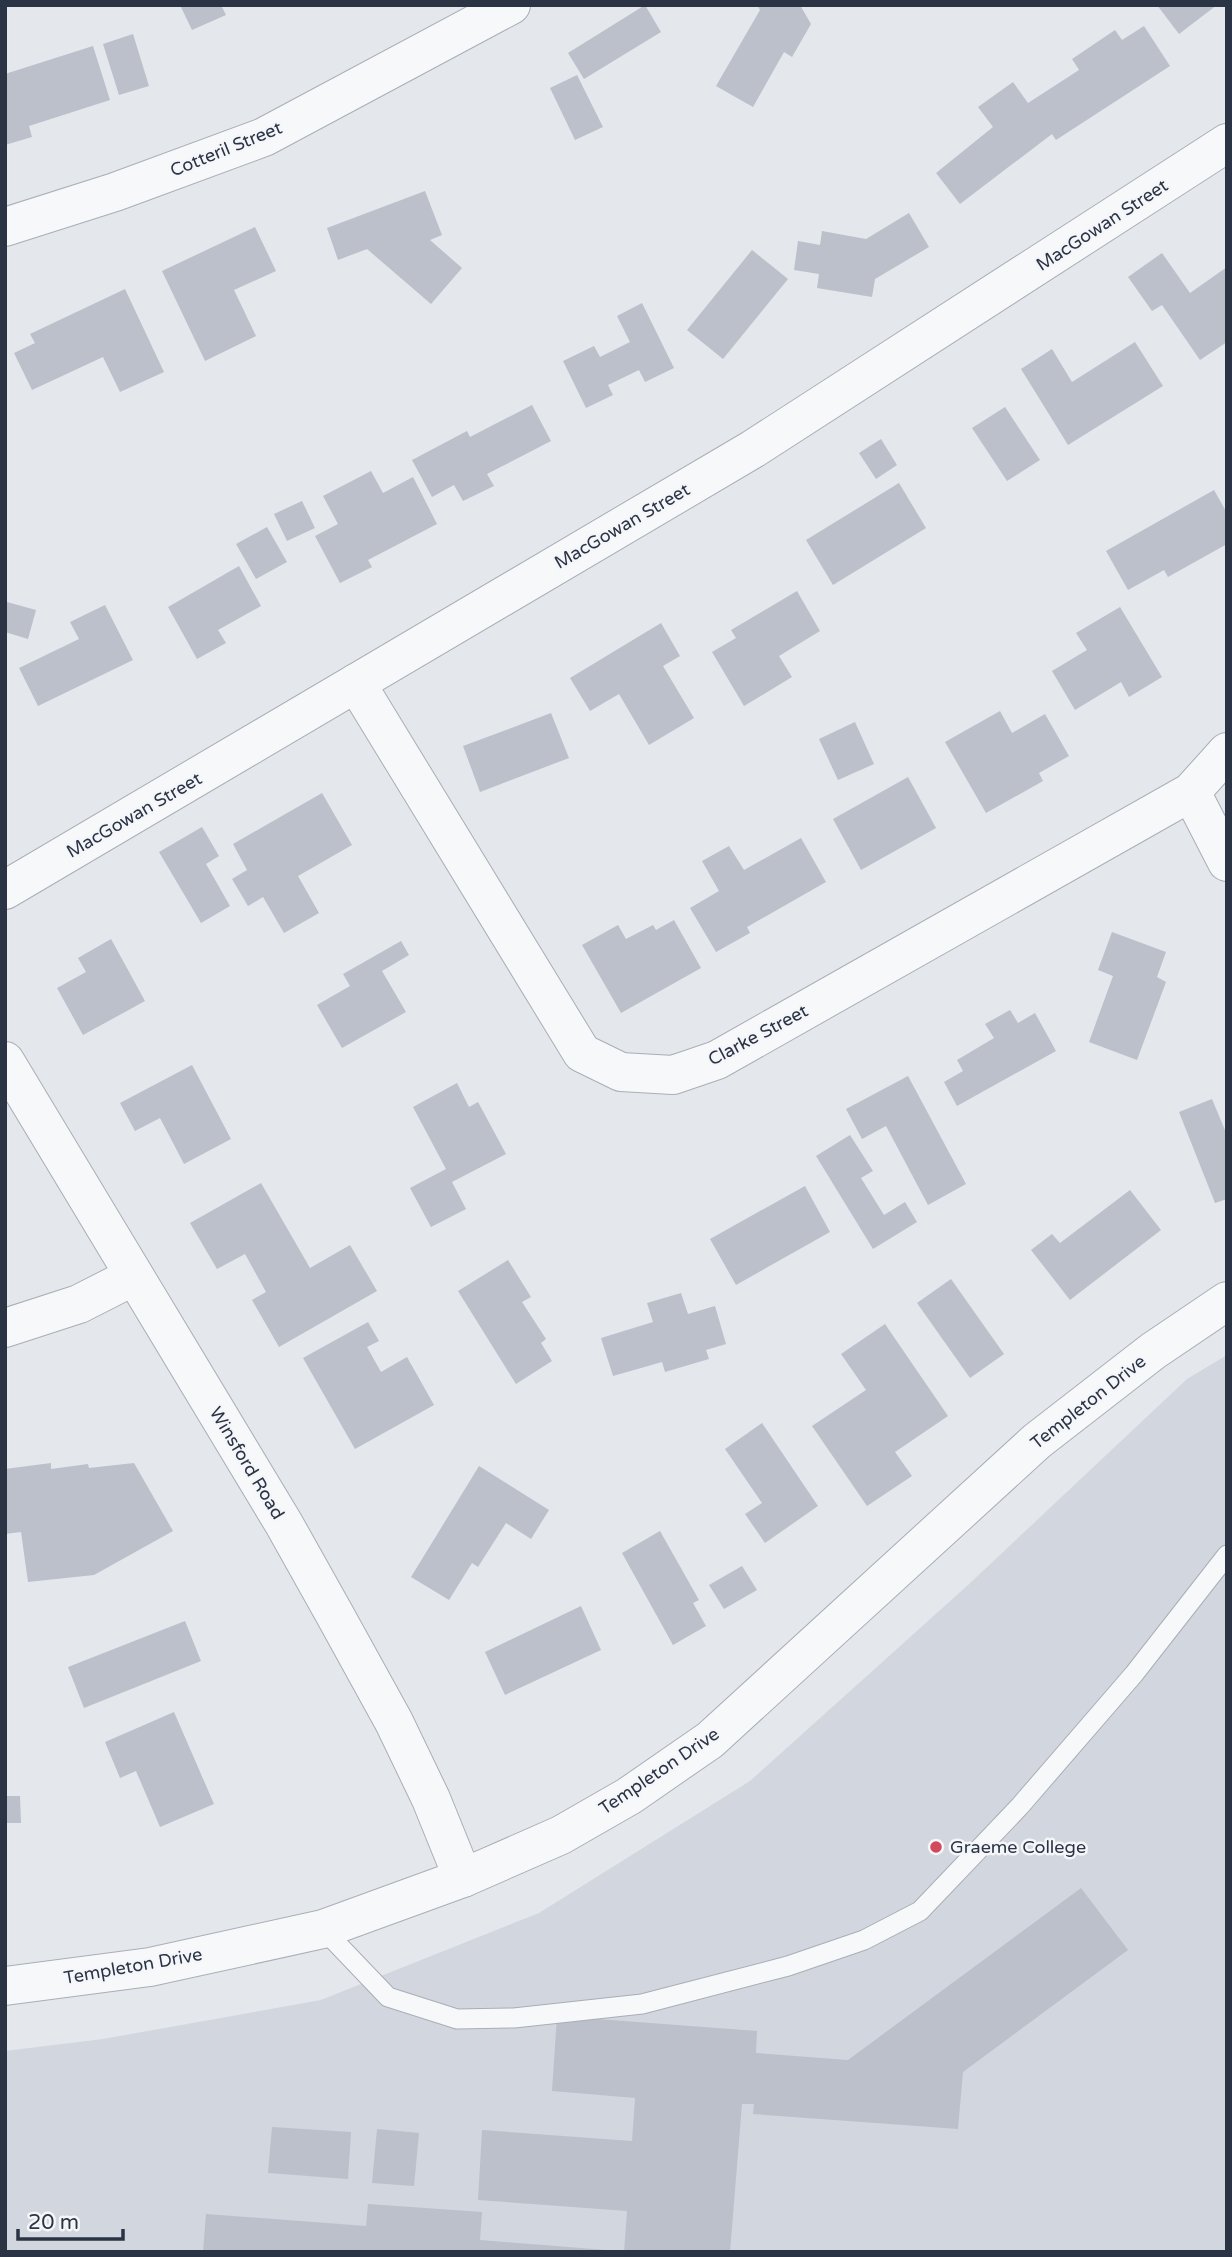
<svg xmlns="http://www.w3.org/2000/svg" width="1232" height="2257" font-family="'Varela Round',sans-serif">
<rect width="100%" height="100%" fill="#e4e7ec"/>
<polygon fill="#d2d6de" points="1227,1355 1227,2252 5,2252 5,2051 103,2039 321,2000 539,1913 750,1781 968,1585 1187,1379"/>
<g fill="#bbc0ca">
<polygon points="180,5 221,5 226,15 192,30"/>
<polygon points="645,5 661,32 584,79 568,53"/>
<polygon points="757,5 800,5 811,24 792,57 784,52 753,107 716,86 760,10"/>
<polygon points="1157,5 1217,5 1179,34"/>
<polygon points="1144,26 1170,66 1056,140 1052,134 960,204 936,173 993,127 978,107 1013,82 1028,103 1079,70 1072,59 1115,30 1122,40"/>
<polygon points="133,34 149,86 119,95 103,44"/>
<polygon points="93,46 110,100 29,126 32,137 5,145 5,74"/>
<polygon points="577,75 603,127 575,140 550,88"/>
<polygon points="425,191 442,235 430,240 462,268 431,304 367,249 338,260 327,228"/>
<polygon points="909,213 929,247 875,279 872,297 817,288 819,274 794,270 798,241 820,245 822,231 866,239"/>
<polygon points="255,227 276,271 234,290 256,336 205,361 162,271"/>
<polygon points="752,250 788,279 723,359 687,330"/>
<polygon points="1162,253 1190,293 1227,267 1227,342 1200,360 1162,305 1152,311 1128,277"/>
<polygon points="125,289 164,372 120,392 103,357 32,390 14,353 35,343 30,334"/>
<polygon points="642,303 674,368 645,382 639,370 608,385 613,395 586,408 563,361 594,346 600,357 630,342 617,316"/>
<polygon points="1135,342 1163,386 1068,445 1021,369 1052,349 1072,382"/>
<polygon points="532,405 551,441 487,474 494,486 463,501 454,485 432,497 412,460 467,431 470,437"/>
<polygon points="1005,407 1040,460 1007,481 972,428"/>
<polygon points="881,439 897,465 876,479 859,453"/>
<polygon points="371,471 383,493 413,477 437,524 368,560 372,567 340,583 315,536 338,524 323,496"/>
<polygon points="899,483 926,528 833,585 806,540"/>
<polygon points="1214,490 1227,513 1227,544 1168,577 1164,570 1128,590 1106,551"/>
<polygon points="302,501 315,528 287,541 274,514"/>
<polygon points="267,527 287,562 256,579 236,544"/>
<polygon points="239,566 261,606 218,630 226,643 197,659 168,607"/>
<polygon points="797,591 820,631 779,656 792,677 744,706 712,652 736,638 731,630"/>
<polygon points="7,602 36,610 28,639 5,632"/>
<polygon points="105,605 133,660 38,706 19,668 79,639 70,622"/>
<polygon points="1120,607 1162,677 1129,697 1121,682 1075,710 1052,671 1087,650 1076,633"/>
<polygon points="661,623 680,656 663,666 694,718 649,745 619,694 590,711 570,678"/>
<polygon points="1000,711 1012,733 1045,714 1069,756 1039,773 1043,781 986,813 945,742"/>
<polygon points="551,713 569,758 480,792 463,746"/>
<polygon points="855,722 874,764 838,780 819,739"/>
<polygon points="908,777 936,828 861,870 833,819"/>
<polygon points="322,793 352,845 298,876 319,913 284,933 263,897 248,906 232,879 247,870 233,844"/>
<polygon points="202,827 219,856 206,864 230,906 201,923 159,852"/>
<polygon points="801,838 826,882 747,927 750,933 716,952 690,908 719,891 702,861 729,846 744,870"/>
<polygon points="674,920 701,968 621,1013 582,945 618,925 626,939 653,925 656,930"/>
<polygon points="1112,932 1166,952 1157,977 1166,982 1137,1060 1089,1042 1113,976 1098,970"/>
<polygon points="111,939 145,1001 83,1035 57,988 86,972 78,958"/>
<polygon points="401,941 409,955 382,971 406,1012 342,1048 317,1005 350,986 343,974"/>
<polygon points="1010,1010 1018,1023 1035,1013 1056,1051 957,1106 944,1082 963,1071 957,1060 994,1038 985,1024"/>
<polygon points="192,1065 231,1139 184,1164 160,1118 135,1131 120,1103"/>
<polygon points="908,1076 966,1184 928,1205 886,1126 862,1139 846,1109"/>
<polygon points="457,1083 469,1107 478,1102 506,1154 452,1182 466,1209 431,1227 410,1188 446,1169 413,1107"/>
<polygon points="1212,1099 1227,1135 1227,1199 1215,1203 1179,1112"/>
<polygon points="850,1135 873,1171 861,1178 884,1215 905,1202 917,1222 873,1249 816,1156"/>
<polygon points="261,1183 310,1268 350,1245 377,1291 279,1347 252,1300 266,1292 245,1254 217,1269 190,1223"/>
<polygon points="805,1186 830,1232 736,1285 710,1239"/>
<polygon points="1130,1190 1161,1230 1070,1300 1031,1250 1052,1234 1060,1243"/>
<polygon points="508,1260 531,1297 522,1302 546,1339 541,1343 552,1361 516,1384 458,1291"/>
<polygon points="951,1279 1004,1354 970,1378 917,1303"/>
<polygon points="681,1293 688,1314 715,1306 726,1344 706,1350 709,1359 665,1372 662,1362 613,1376 601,1338 653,1322 647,1303"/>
<polygon points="368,1322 379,1341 367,1347 381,1372 407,1357 434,1405 355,1449 303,1358"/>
<polygon points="885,1324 948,1416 895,1452 912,1476 867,1506 812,1426 866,1390 841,1354"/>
<polygon points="762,1423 818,1506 765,1543 745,1514 762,1503 725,1449"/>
<polygon points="51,1463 51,1469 88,1464 89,1468 134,1463 173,1531 94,1575 28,1582 21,1532 5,1534 5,1469"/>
<polygon points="479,1466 549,1510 531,1539 506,1523 478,1567 472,1563 449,1600 411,1577"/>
<polygon points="660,1531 699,1600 693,1603 706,1626 673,1645 622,1553"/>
<polygon points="742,1566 757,1590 724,1609 709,1585"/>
<polygon points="581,1606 601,1650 505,1695 485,1652"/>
<polygon points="185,1621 201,1661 84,1708 68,1667"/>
<polygon points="174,1712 214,1804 160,1827 136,1771 120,1778 105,1742"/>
<polygon points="5,1796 20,1796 21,1823 5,1823"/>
<polygon points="1081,1888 1128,1950 963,2072 958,2129 753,2114 754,2104 742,2104 730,2252 624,2252 627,2211 478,2200 482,2130 632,2141 635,2098 552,2091 557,2016 757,2031 756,2053 848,2060"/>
<polygon points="272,2127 351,2132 348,2179 268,2173"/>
<polygon points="377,2129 419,2133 414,2186 372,2183"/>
<polygon points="368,2204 482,2212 480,2240 606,2250 606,2252 203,2252 206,2214 366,2226"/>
</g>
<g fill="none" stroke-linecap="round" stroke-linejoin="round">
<g stroke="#a9aeb7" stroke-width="21">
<polyline id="lane" points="323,1929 388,1997 457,2019 514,2018 642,2004 788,1966 864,1940 920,1911 1020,1806 1134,1674 1227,1555"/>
</g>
<g stroke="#a9aeb7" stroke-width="40">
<g id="street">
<polyline points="5,227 115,192 264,137 511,5"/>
<polyline points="356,683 582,1053 621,1072 673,1075 717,1060 1191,792 1227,752"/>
<polyline points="1191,792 1227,862"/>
<polyline points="5,890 753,449 1227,143"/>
<polyline points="5,1061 284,1524 335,1615 394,1722 431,1799 463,1878"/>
<polyline points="5,1328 79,1304 134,1276"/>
<polyline points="5,1986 150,1967 323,1929 463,1878 561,1835 629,1796 710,1740 1037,1441 1153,1351 1227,1301"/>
</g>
</g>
<use href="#lane" stroke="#f7f8fa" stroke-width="19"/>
<use href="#street" stroke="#f7f8fa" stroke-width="38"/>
</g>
<circle fill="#d1495b" stroke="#f4f6f9" stroke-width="2.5" cx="936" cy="1847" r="7"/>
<g text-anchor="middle" stroke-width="5" stroke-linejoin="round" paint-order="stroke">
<g font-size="18" fill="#2b3445" stroke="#f4f6f9">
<text transform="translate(226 149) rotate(-22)" y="6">Cotteril Street</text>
<text transform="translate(1102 225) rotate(-33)" y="6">MacGowan Street</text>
<text transform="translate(622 526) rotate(-30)" y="6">MacGowan Street</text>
<text transform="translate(134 815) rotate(-30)" y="6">MacGowan Street</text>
<text transform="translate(758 1035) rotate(-28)" y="6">Clarke Street</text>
<text transform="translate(1088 1402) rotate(-38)" y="6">Templeton Drive</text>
<text transform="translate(247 1463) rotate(59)" y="6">Winsford Road</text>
<text transform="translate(659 1771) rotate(-34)" y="6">Templeton Drive</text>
<text transform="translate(133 1966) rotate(-10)" y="6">Templeton Drive</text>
</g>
<g font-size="18" fill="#2b3445" stroke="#f4f6f9" text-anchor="start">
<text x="950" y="1853">Graeme College</text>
</g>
</g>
<rect width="1232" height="2257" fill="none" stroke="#2b3445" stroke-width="14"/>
<path d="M18 2229v10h105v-10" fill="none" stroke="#2b3445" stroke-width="3.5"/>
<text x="28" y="2229" font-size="21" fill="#2b3445" stroke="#f4f6f9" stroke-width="5" paint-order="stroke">20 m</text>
</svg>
